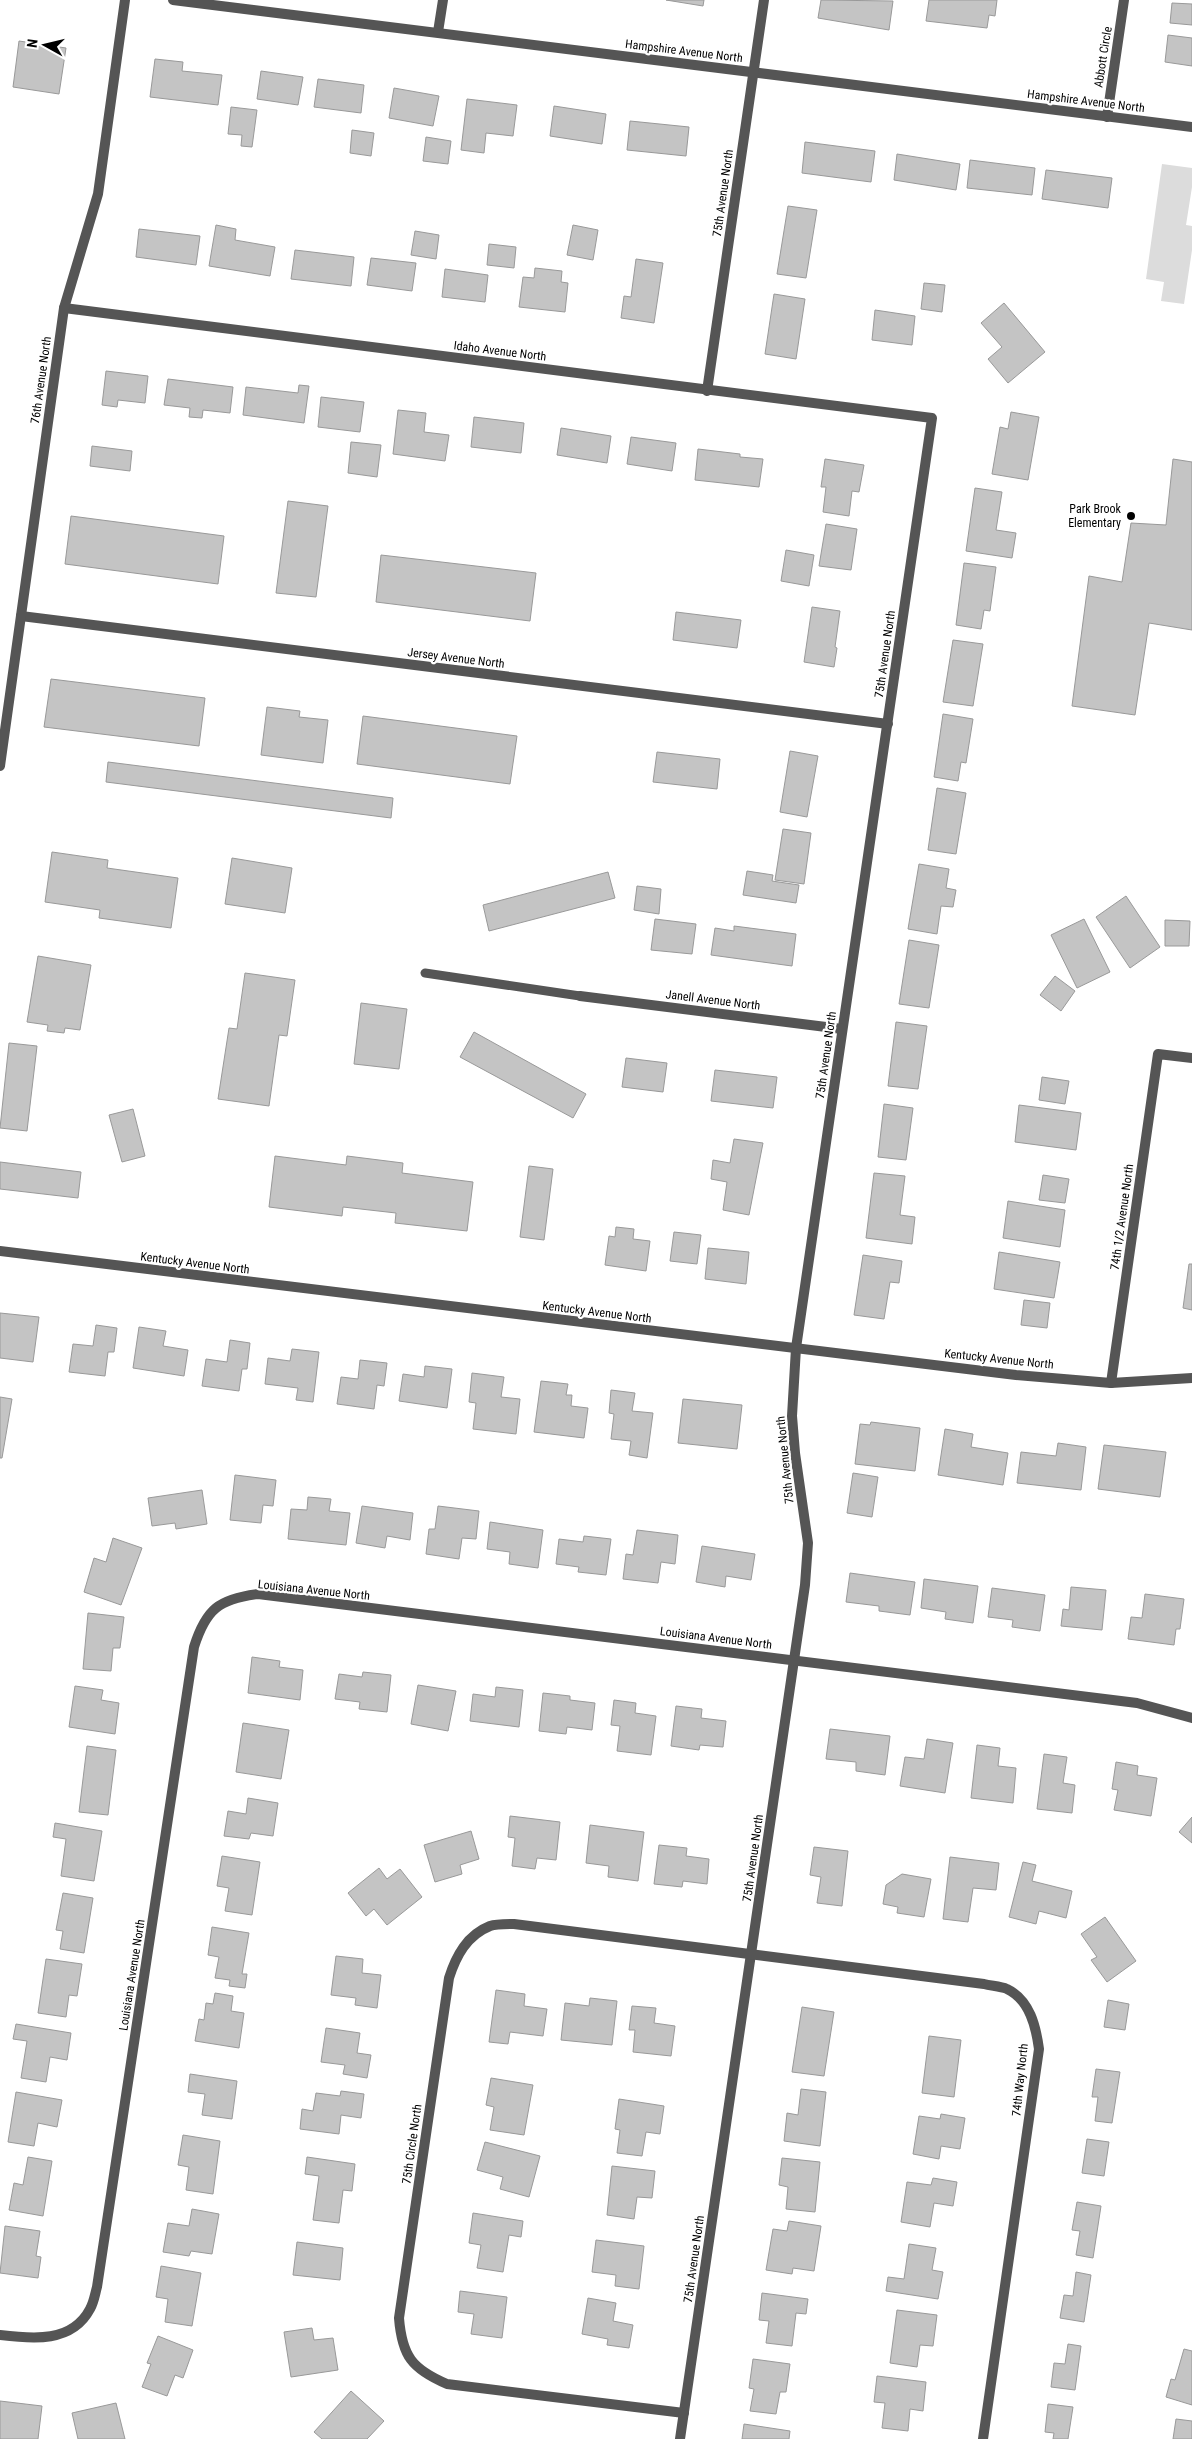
<svg xmlns="http://www.w3.org/2000/svg" width="1192" height="2439" font-family="'Roboto Condensed',sans-serif">
<rect width="100%" height="100%" fill="#fff"/>
<polygon fill="#dcdcdc" points="1162,164 1192,168 1192,187 1186,225 1192,226 1192,250 1184,304 1161,301 1164,282 1146,279"/>
<g fill="#c4c4c4" stroke="#999">
<polygon points="666,0 704,0 703,6"/>
<polygon points="821,0 893,1 889,30 818,18"/>
<polygon points="929,0 997,0 995,16 989,15 987,28 926,21"/>
<polygon points="1172,3 1192,4 1192,25 1170,23"/>
<polygon points="1168,35 1192,38 1192,66 1165,62"/>
<polygon points="19,41 66,48 59,94 13,87"/>
<polygon points="155,59 183,62 182,71 222,75 218,105 150,97"/>
<polygon points="261,71 303,77 298,105 257,99"/>
<polygon points="318,79 364,85 361,113 314,107"/>
<polygon points="394,88 439,96 433,126 389,118"/>
<polygon points="467,99 517,105 513,136 486,133 484,153 461,150"/>
<polygon points="554,106 606,114 602,144 550,136"/>
<polygon points="231,107 257,110 252,147 241,146 242,135 228,134"/>
<polygon points="630,121 689,127 686,156 627,150"/>
<polygon points="352,130 374,133 371,156 350,153"/>
<polygon points="426,137 451,141 448,164 423,161"/>
<polygon points="805,142 875,151 871,182 802,173"/>
<polygon points="897,154 960,164 956,190 894,180"/>
<polygon points="970,160 1035,168 1032,195 967,188"/>
<polygon points="1046,170 1112,178 1108,208 1042,199"/>
<polygon points="788,206 817,210 806,278 777,274"/>
<polygon points="216,225 236,229 235,240 275,247 270,276 209,266"/>
<polygon points="573,225 598,230 593,260 567,255"/>
<polygon points="139,229 200,236 196,265 136,257"/>
<polygon points="415,231 439,235 436,259 411,255"/>
<polygon points="489,244 516,247 514,268 487,265"/>
<polygon points="295,250 354,257 351,286 291,279"/>
<polygon points="371,258 416,263 412,291 367,285"/>
<polygon points="636,259 663,263 654,323 621,318 624,296 631,297"/>
<polygon points="535,268 562,271 561,282 568,283 565,312 519,307 523,277 534,278"/>
<polygon points="445,269 488,275 485,302 442,297"/>
<polygon points="924,283 945,285 942,312 921,309"/>
<polygon points="774,294 805,299 796,359 765,354"/>
<polygon points="1004,303 1045,352 1008,383 988,359 1002,347 981,323"/>
<polygon points="875,310 915,316 912,345 872,340"/>
<polygon points="106,371 148,376 145,403 118,400 117,407 102,405"/>
<polygon points="168,379 233,387 230,413 203,410 202,418 189,417 190,408 164,405"/>
<polygon points="299,385 309,386 304,423 243,415 246,387 298,393"/>
<polygon points="321,397 364,402 360,432 318,427"/>
<polygon points="398,410 426,413 424,432 449,435 445,461 393,454"/>
<polygon points="1011,412 1039,417 1028,480 992,474 1000,427 1008,429"/>
<polygon points="474,417 524,423 521,453 471,447"/>
<polygon points="561,428 611,436 607,463 557,455"/>
<polygon points="631,437 676,443 672,471 627,464"/>
<polygon points="351,442 381,445 377,477 348,473"/>
<polygon points="92,446 132,451 130,471 90,466"/>
<polygon points="698,449 740,454 740,457 763,459 759,487 695,480"/>
<polygon points="825,459 864,465 859,492 852,491 849,516 823,512 826,487 821,487"/>
<polygon points="1173,459 1192,462 1192,630 1149,623 1135,715 1072,706 1089,576 1122,582 1131,523 1166,525"/>
<polygon points="975,488 1002,492 996,530 1016,533 1012,558 966,551"/>
<polygon points="288,501 328,506 316,597 276,593"/>
<polygon points="71,516 224,536 218,584 65,564"/>
<polygon points="826,524 857,529 851,570 819,566"/>
<polygon points="786,550 814,555 809,586 781,581"/>
<polygon points="381,555 536,573 530,621 376,602"/>
<polygon points="964,563 996,567 990,611 984,610 981,629 956,625"/>
<polygon points="812,607 840,611 835,647 837,648 834,667 804,662"/>
<polygon points="676,612 741,620 737,648 673,640"/>
<polygon points="953,640 983,644 973,706 943,702"/>
<polygon points="51,679 205,698 199,746 44,727"/>
<polygon points="267,707 300,711 299,717 328,720 323,763 261,755"/>
<polygon points="943,714 973,719 966,763 961,762 958,781 934,777"/>
<polygon points="363,716 517,736 510,784 357,764"/>
<polygon points="790,751 818,756 807,817 780,812"/>
<polygon points="657,752 720,759 717,789 653,782"/>
<polygon points="108,762 393,798 391,818 106,782"/>
<polygon points="937,788 966,793 956,854 928,850"/>
<polygon points="783,829 811,833 804,884 775,880"/>
<polygon points="52,852 108,860 107,868 178,878 171,928 99,918 100,910 45,902"/>
<polygon points="232,858 292,868 285,913 225,904"/>
<polygon points="919,864 949,869 946,888 956,890 953,907 941,906 937,934 908,929"/>
<polygon points="747,871 773,875 772,881 799,885 796,903 743,895"/>
<polygon points="608,872 615,898 489,931 483,905"/>
<polygon points="637,886 661,889 659,914 634,910"/>
<polygon points="1126,896 1160,947 1130,968 1096,917"/>
<polygon points="655,919 696,924 692,954 651,950"/>
<polygon points="1084,919 1110,972 1077,988 1051,935"/>
<polygon points="1165,920 1190,921 1189,946 1165,946"/>
<polygon points="734,926 796,934 792,966 711,955 715,928 734,931"/>
<polygon points="909,940 939,945 929,1008 899,1004"/>
<polygon points="38,956 91,965 80,1030 65,1028 64,1033 47,1031 48,1025 27,1022"/>
<polygon points="245,973 295,980 287,1036 279,1035 269,1106 218,1099 229,1028 237,1029"/>
<polygon points="1055,976 1075,991 1061,1011 1040,995"/>
<polygon points="361,1003 407,1009 399,1069 354,1064"/>
<polygon points="896,1022 927,1026 918,1089 888,1086"/>
<polygon points="474,1032 586,1094 573,1118 460,1057"/>
<polygon points="9,1043 37,1046 27,1131 0,1128"/>
<polygon points="626,1058 667,1063 663,1092 622,1087"/>
<polygon points="715,1070 777,1077 773,1108 711,1101"/>
<polygon points="1042,1077 1069,1081 1065,1104 1039,1100"/>
<polygon points="884,1104 913,1108 906,1160 878,1157"/>
<polygon points="1019,1105 1081,1113 1076,1150 1015,1142"/>
<polygon points="133,1109 145,1156 122,1162 109,1115"/>
<polygon points="734,1139 763,1143 749,1215 723,1210 727,1182 711,1179 713,1160 730,1163"/>
<polygon points="275,1156 346,1165 347,1156 403,1163 402,1173 473,1182 467,1231 395,1223 396,1213 343,1207 342,1216 269,1207"/>
<polygon points="0,1162 81,1172 78,1198 0,1189"/>
<polygon points="529,1166 553,1169 544,1240 520,1237"/>
<polygon points="874,1173 905,1176 900,1215 915,1217 912,1244 866,1238"/>
<polygon points="1043,1175 1069,1179 1065,1203 1039,1200"/>
<polygon points="1008,1201 1065,1210 1060,1247 1003,1238"/>
<polygon points="616,1227 634,1229 633,1239 650,1241 646,1271 605,1265 609,1236 615,1237"/>
<polygon points="674,1232 701,1235 697,1264 670,1261"/>
<polygon points="708,1248 749,1252 746,1284 705,1279"/>
<polygon points="999,1252 1060,1262 1054,1298 994,1289"/>
<polygon points="863,1255 902,1261 899,1283 890,1282 884,1319 854,1315"/>
<polygon points="1189,1264 1192,1264 1192,1310 1183,1308"/>
<polygon points="1024,1300 1050,1303 1047,1328 1021,1325"/>
<polygon points="0,1313 39,1317 33,1362 0,1358"/>
<polygon points="96,1325 117,1328 114,1352 108,1352 105,1376 69,1372 73,1344 93,1346"/>
<polygon points="139,1327 166,1331 163,1346 188,1350 184,1376 133,1368"/>
<polygon points="230,1340 250,1343 247,1369 242,1369 239,1391 202,1386 206,1359 227,1362"/>
<polygon points="292,1349 319,1352 313,1402 296,1400 298,1388 265,1384 268,1358 290,1361"/>
<polygon points="360,1360 387,1363 384,1386 377,1385 374,1409 337,1404 341,1377 358,1379"/>
<polygon points="425,1366 452,1369 447,1408 399,1401 403,1374 424,1377"/>
<polygon points="472,1373 504,1377 501,1397 520,1399 516,1434 473,1429 476,1403 469,1402"/>
<polygon points="541,1381 568,1384 566,1395 572,1395 571,1406 588,1408 584,1438 534,1432"/>
<polygon points="611,1390 635,1393 632,1411 653,1413 647,1458 629,1455 631,1441 611,1439 614,1414 609,1413"/>
<polygon points="0,1397 12,1399 2,1458 0,1458"/>
<polygon points="683,1399 742,1405 737,1449 678,1443"/>
<polygon points="871,1422 920,1428 915,1471 855,1464 860,1424 870,1425"/>
<polygon points="945,1429 973,1434 971,1447 1008,1453 1003,1485 938,1475"/>
<polygon points="1058,1443 1086,1447 1081,1490 1017,1483 1021,1452 1056,1456"/>
<polygon points="1104,1445 1166,1452 1160,1497 1098,1489"/>
<polygon points="853,1473 878,1477 872,1517 847,1513"/>
<polygon points="235,1475 276,1480 273,1506 263,1505 261,1523 230,1520"/>
<polygon points="202,1490 207,1524 176,1529 175,1523 152,1526 148,1498"/>
<polygon points="308,1497 331,1499 329,1511 350,1513 346,1545 288,1539 291,1509 307,1510"/>
<polygon points="362,1506 413,1513 410,1540 387,1536 385,1548 356,1543"/>
<polygon points="438,1506 479,1511 476,1539 462,1538 459,1559 426,1554 429,1529 435,1529"/>
<polygon points="490,1522 543,1530 538,1568 509,1564 510,1552 487,1549"/>
<polygon points="637,1530 678,1535 675,1564 661,1562 658,1583 623,1579 626,1554 633,1555"/>
<polygon points="584,1536 611,1539 606,1575 578,1572 579,1567 556,1564 559,1539 583,1542"/>
<polygon points="113,1538 142,1548 121,1605 84,1592 94,1558 106,1562"/>
<polygon points="702,1546 755,1554 751,1580 726,1576 725,1587 696,1582"/>
<polygon points="850,1573 915,1582 910,1615 879,1611 879,1606 846,1602"/>
<polygon points="924,1579 978,1586 973,1623 945,1619 946,1612 921,1608"/>
<polygon points="1071,1587 1106,1590 1102,1630 1061,1626 1063,1609 1069,1610"/>
<polygon points="992,1588 1045,1595 1040,1631 1012,1627 1013,1620 988,1617"/>
<polygon points="1145,1594 1184,1599 1180,1629 1176,1629 1174,1645 1128,1639 1131,1617 1142,1618"/>
<polygon points="88,1613 124,1617 120,1648 113,1648 111,1671 83,1669"/>
<polygon points="252,1657 280,1661 279,1667 303,1670 300,1700 248,1693"/>
<polygon points="363,1672 391,1675 387,1712 359,1709 360,1702 335,1699 339,1674 362,1677"/>
<polygon points="418,1685 456,1691 448,1731 411,1724"/>
<polygon points="75,1686 103,1690 101,1700 119,1703 115,1734 69,1727"/>
<polygon points="496,1687 523,1690 519,1727 470,1721 473,1694 495,1697"/>
<polygon points="543,1693 570,1696 570,1700 595,1703 592,1730 567,1727 566,1734 539,1731"/>
<polygon points="614,1700 636,1703 635,1713 656,1716 651,1755 617,1751 620,1726 611,1725"/>
<polygon points="676,1706 702,1709 701,1718 726,1721 723,1747 700,1745 699,1750 671,1746"/>
<polygon points="243,1723 289,1730 281,1779 236,1772"/>
<polygon points="830,1729 890,1736 885,1775 856,1771 856,1762 826,1759"/>
<polygon points="927,1739 953,1743 945,1793 900,1786 905,1757 924,1759"/>
<polygon points="977,1745 1000,1748 998,1766 1016,1768 1013,1803 971,1798"/>
<polygon points="87,1746 116,1750 108,1815 79,1812"/>
<polygon points="1044,1754 1067,1757 1063,1783 1075,1785 1072,1813 1037,1809"/>
<polygon points="1116,1762 1138,1766 1137,1775 1157,1778 1151,1816 1114,1810 1118,1790 1112,1789"/>
<polygon points="248,1798 278,1803 273,1836 251,1833 249,1839 224,1836 228,1811 246,1814"/>
<polygon points="510,1816 560,1822 556,1860 537,1858 535,1869 512,1866 515,1838 508,1837"/>
<polygon points="1192,1817 1192,1843 1179,1832"/>
<polygon points="55,1823 102,1831 94,1881 61,1876 66,1839 53,1837"/>
<polygon points="590,1825 644,1832 638,1881 608,1877 609,1866 586,1863"/>
<polygon points="471,1831 479,1859 460,1865 462,1874 435,1882 424,1845"/>
<polygon points="659,1845 687,1848 686,1856 709,1859 707,1884 683,1881 682,1887 654,1884"/>
<polygon points="814,1847 848,1851 842,1906 817,1903 821,1877 810,1875"/>
<polygon points="222,1856 260,1862 252,1915 225,1911 229,1888 217,1886"/>
<polygon points="950,1857 999,1863 996,1890 973,1888 968,1922 943,1919"/>
<polygon points="1023,1862 1036,1865 1032,1881 1072,1891 1066,1918 1039,1911 1036,1924 1009,1917"/>
<polygon points="379,1868 387,1879 400,1869 422,1897 387,1925 374,1909 366,1916 348,1893"/>
<polygon points="902,1874 931,1879 924,1917 897,1913 898,1907 883,1904 886,1885"/>
<polygon points="63,1893 93,1898 84,1953 60,1949 63,1931 56,1930"/>
<polygon points="1105,1917 1136,1961 1107,1982 1091,1960 1097,1957 1081,1934"/>
<polygon points="212,1927 249,1933 242,1974 247,1974 245,1988 229,1986 230,1980 215,1978 219,1957 208,1955"/>
<polygon points="336,1956 363,1959 362,1973 381,1975 377,2008 355,2005 356,1998 331,1995"/>
<polygon points="46,1959 82,1964 77,1996 69,1995 66,2017 38,2013"/>
<polygon points="496,1990 525,1994 524,2006 547,2009 543,2036 510,2032 508,2044 489,2042"/>
<polygon points="215,1993 233,1996 231,2011 244,2013 239,2048 195,2041 199,2019 204,2020 206,2003 213,2004"/>
<polygon points="590,1998 617,2001 612,2045 561,2040 565,2003 589,2006"/>
<polygon points="1108,2000 1129,2004 1125,2030 1104,2027"/>
<polygon points="632,2006 656,2008 654,2023 675,2026 671,2056 633,2052 635,2030 629,2030"/>
<polygon points="802,2007 834,2012 824,2076 792,2072"/>
<polygon points="16,2024 71,2033 67,2060 50,2057 46,2082 21,2078 27,2041 13,2039"/>
<polygon points="326,2028 360,2033 357,2053 371,2055 367,2078 343,2074 345,2065 321,2062"/>
<polygon points="929,2036 961,2040 954,2097 922,2093"/>
<polygon points="1096,2069 1120,2072 1112,2123 1095,2121 1098,2097 1092,2097"/>
<polygon points="190,2074 237,2081 232,2119 202,2115 205,2094 188,2092"/>
<polygon points="491,2078 533,2085 524,2135 490,2130 494,2107 486,2105"/>
<polygon points="801,2089 826,2092 820,2146 784,2141 787,2113 798,2115"/>
<polygon points="341,2091 364,2094 361,2118 341,2115 339,2134 300,2129 302,2109 313,2111 316,2093 340,2096"/>
<polygon points="16,2092 62,2100 57,2127 38,2123 34,2146 8,2142"/>
<polygon points="619,2099 664,2106 660,2134 646,2132 642,2156 617,2153 620,2130 615,2129"/>
<polygon points="941,2114 965,2118 960,2149 941,2146 939,2159 913,2154 919,2116 940,2119"/>
<polygon points="183,2135 220,2141 213,2194 186,2190 189,2167 178,2165"/>
<polygon points="1087,2139 1109,2142 1104,2176 1082,2173"/>
<polygon points="485,2142 540,2156 529,2197 500,2189 503,2177 477,2170"/>
<polygon points="28,2157 52,2161 43,2216 9,2210 14,2183 23,2185"/>
<polygon points="307,2157 355,2164 352,2191 343,2190 339,2223 313,2220 319,2176 305,2174"/>
<polygon points="782,2158 820,2162 815,2212 786,2209 788,2187 779,2185"/>
<polygon points="612,2166 655,2171 652,2198 637,2197 634,2219 607,2215"/>
<polygon points="933,2178 957,2182 953,2206 934,2203 930,2227 901,2222 907,2182 931,2185"/>
<polygon points="1077,2202 1101,2206 1093,2258 1076,2255 1080,2231 1072,2230"/>
<polygon points="192,2209 219,2214 212,2254 191,2251 189,2256 163,2252 168,2223 189,2226"/>
<polygon points="473,2213 523,2221 521,2237 509,2235 503,2272 477,2268 481,2245 469,2243"/>
<polygon points="789,2221 821,2226 814,2271 793,2268 792,2274 766,2270 773,2229 787,2231"/>
<polygon points="5,2226 40,2231 36,2256 41,2257 38,2278 0,2273"/>
<polygon points="596,2240 644,2246 639,2289 615,2286 616,2275 592,2272"/>
<polygon points="297,2242 343,2248 340,2280 293,2275"/>
<polygon points="909,2244 936,2248 932,2270 943,2272 938,2299 886,2291 888,2277 904,2279"/>
<polygon points="161,2266 201,2273 192,2326 165,2322 168,2299 156,2297"/>
<polygon points="1076,2272 1091,2275 1084,2322 1060,2318 1064,2295 1073,2296"/>
<polygon points="460,2291 507,2297 502,2338 471,2334 474,2314 458,2312"/>
<polygon points="762,2293 808,2299 806,2314 796,2313 792,2346 766,2343 769,2321 759,2320"/>
<polygon points="588,2298 616,2303 613,2321 633,2325 629,2348 607,2345 608,2339 582,2334"/>
<polygon points="897,2310 937,2315 933,2346 920,2345 917,2367 890,2363"/>
<polygon points="312,2328 314,2340 333,2338 338,2370 291,2377 284,2332"/>
<polygon points="158,2336 193,2350 183,2378 175,2375 167,2396 142,2387 151,2364 147,2363"/>
<polygon points="1068,2344 1081,2346 1075,2390 1051,2387 1054,2363 1065,2364"/>
<polygon points="1184,2349 1192,2351 1192,2405 1166,2397 1171,2379 1175,2380"/>
<polygon points="753,2359 790,2364 786,2392 780,2392 776,2414 750,2411 754,2389 749,2388"/>
<polygon points="877,2376 926,2382 923,2411 910,2409 908,2431 882,2428 885,2403 874,2402"/>
<polygon points="351,2391 384,2421 367,2439 322,2439 314,2432"/>
<polygon points="0,2401 42,2406 38,2439 0,2439"/>
<polygon points="116,2403 125,2439 78,2439 72,2413"/>
<polygon points="1048,2404 1073,2407 1068,2439 1053,2439 1054,2433 1045,2432"/>
<polygon points="1176,2419 1192,2421 1192,2439 1173,2439"/>
<polygon points="744,2424 790,2431 789,2439 742,2439"/>
</g>
<g fill="none" stroke-linecap="round" stroke-linejoin="round">
<polyline stroke="#555" stroke-width="9" points="425,973 580,996"/>
<g stroke="#555" stroke-width="10">
<polyline points="173,0 1192,127"/>
<polyline points="438,32 443,0"/>
<polyline points="1107,117 1124,0"/>
<polyline points="64,308 932,418 796,1348 792,1416 795,1453 808,1543 805,1585 680,2439"/>
<polyline points="707,391 764,0"/>
<polyline points="21,616 888,724"/>
<polyline points="0,766 64,308 98,194 125,0"/>
<polyline points="580,996 842,1029"/>
<polyline points="0,1251 1016,1375 1111,1383 1192,1378"/>
<polyline points="1111,1383 1158,1054 1192,1058"/>
<path d="M0 2335C33 2339 72 2343 90 2309 94 2302 95 2294 97 2287L194 1647C206 1609 219 1599 258 1594L1137 1703 1192 1718"/>
<path d="M684 2413 447 2384C412 2369 402 2356 399 2318L449 1978C456 1956 467 1935 490 1926 496 1924 506 1924 514 1924L984 1984C991 1986 1000 1986 1007 1989 1030 2000 1036 2027 1039 2049L983 2439"/>
</g>
</g>
<circle fill="#000" stroke="#fff" stroke-width="2" cx="1131" cy="516" r="5"/>
<g text-anchor="middle" stroke-width="4.5" stroke-linejoin="round" paint-order="stroke">
<g font-size="12" fill="#000" stroke="#fff">
<text transform="translate(684 51) rotate(7)" y="4">Hampshire Avenue North</text>
<text transform="translate(1103 57) rotate(-81)" y="4">Abbott Circle</text>
<text transform="translate(1086 101) rotate(7)" y="4">Hampshire Avenue North</text>
<text transform="translate(723 193) rotate(-82)" y="4">75th Avenue North</text>
<text transform="translate(500 351) rotate(7)" y="4">Idaho Avenue North</text>
<text transform="translate(41 380) rotate(-82)" y="4">76th Avenue North</text>
<text transform="translate(885 654) rotate(-82)" y="4">75th Avenue North</text>
<text transform="translate(456 658) rotate(7)" y="4">Jersey Avenue North</text>
<text transform="translate(713 1000) rotate(7)" y="4">Janell Avenue North</text>
<text transform="translate(826 1055) rotate(-82)" y="4">75th Avenue North</text>
<text transform="translate(1122 1217) rotate(-82)" y="4">74th 1/2 Avenue North</text>
<text transform="translate(195 1263) rotate(7)" y="4">Kentucky Avenue North</text>
<text transform="translate(597 1312) rotate(7)" y="4">Kentucky Avenue North</text>
<text transform="translate(999 1359) rotate(6)" y="4">Kentucky Avenue North</text>
<text transform="translate(785 1460) rotate(-96)" y="4">75th Avenue North</text>
<text transform="translate(314 1590) rotate(6)" y="4">Louisiana Avenue North</text>
<text transform="translate(716 1638) rotate(7)" y="4">Louisiana Avenue North</text>
<text transform="translate(753 1858) rotate(-82)" y="4">75th Avenue North</text>
<text transform="translate(132 1975) rotate(-81)" y="4">Louisiana Avenue North</text>
<text transform="translate(1020 2080) rotate(-84)" y="4">74th Way North</text>
<text transform="translate(412 2144) rotate(-82)" y="4">75th Circle North</text>
<text transform="translate(694 2259) rotate(-82)" y="4">75th Avenue North</text>
</g>
<g font-size="12" fill="#000" stroke="#fff" text-anchor="end">
<text x="1121" y="513">Park Brook<tspan x="1121" dy="14">Elementary</tspan></text>
</g>
</g>
<g transform="translate(45 45) rotate(278)" stroke="#ffffff" stroke-width="4" paint-order="stroke">
<path d="M0-4L9 19L0 12L-9 19Z" fill="#000000"/>
<text y="-8" font-size="14" font-weight="bold" text-anchor="middle" fill="#000000">N</text>
</g>
</svg>
